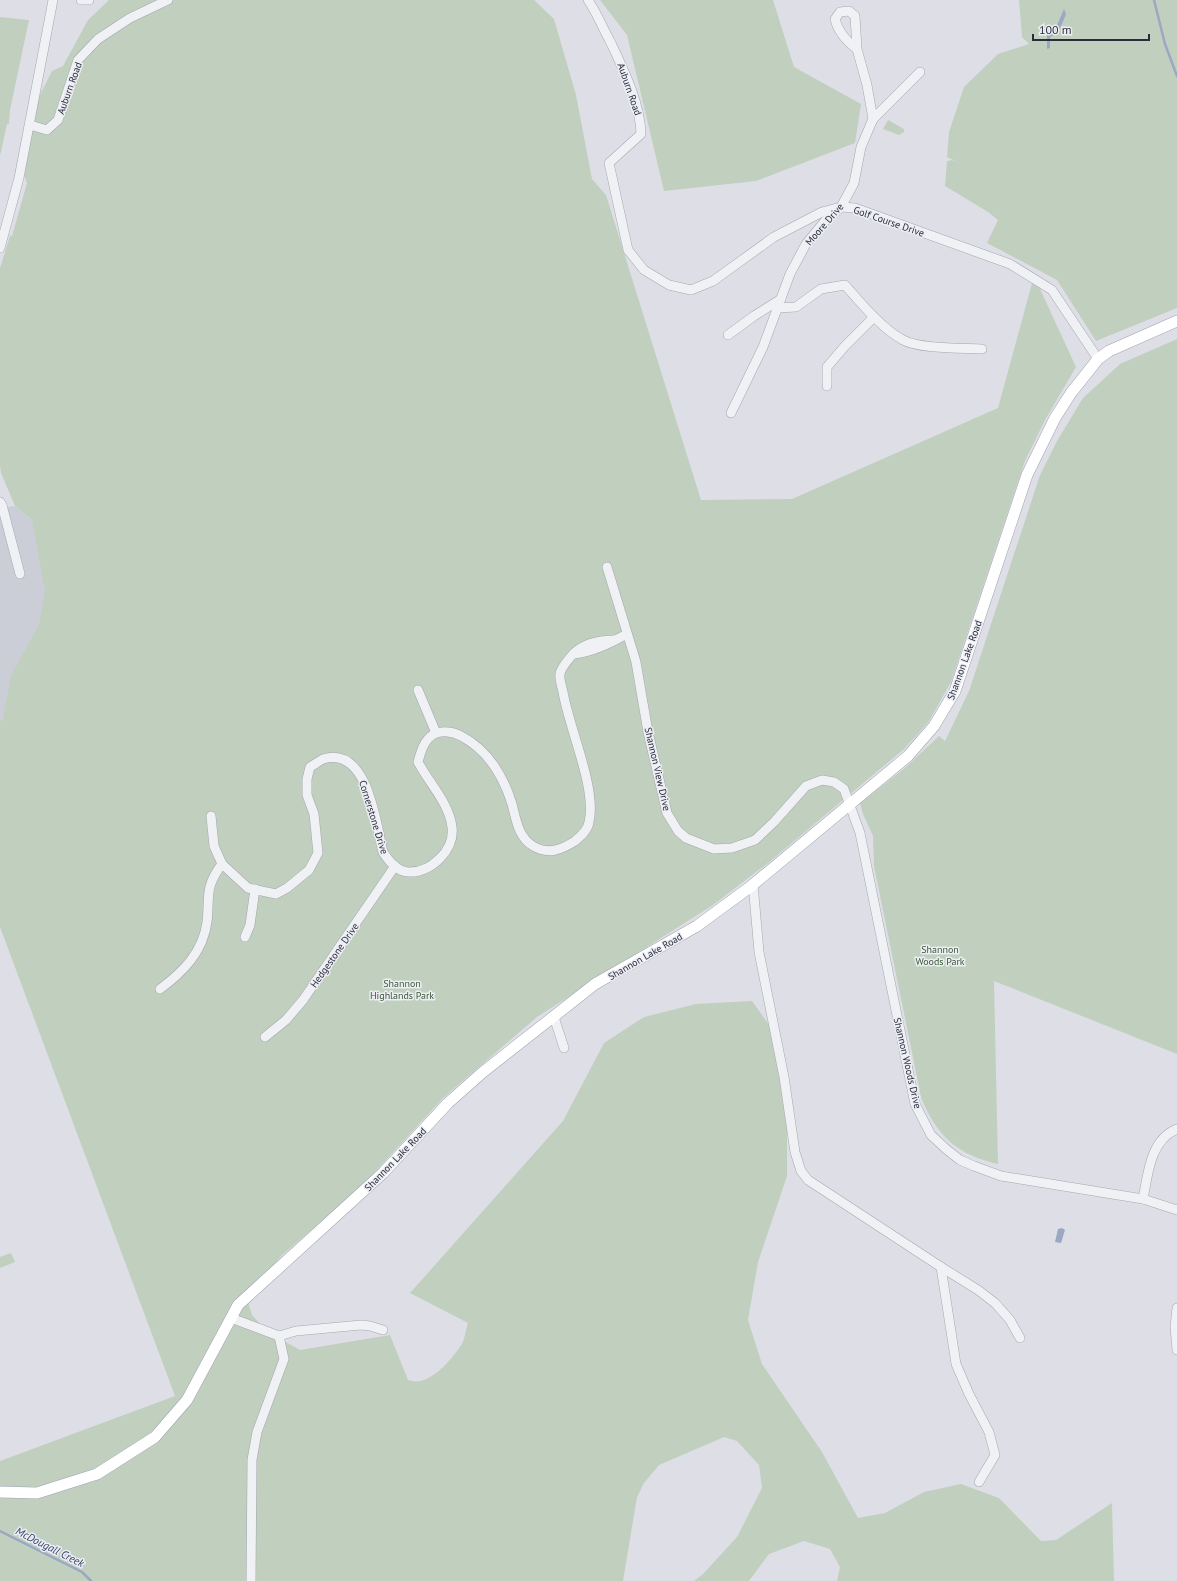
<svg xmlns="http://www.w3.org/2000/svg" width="1177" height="1581" font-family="'PT Sans',sans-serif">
<rect width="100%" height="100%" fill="#dedfe6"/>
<polygon fill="#ccced7" points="15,506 52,537 60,679 0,721 0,508"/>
<g fill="#c1cfbf">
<path d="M109 0H534L554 19 576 95 592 179 606 195 701 500 792 499 998 408 1034 276 1076 367 1045 420 1025 461 951 682 929 721 916 736 904 749 768 863 713 905 537 1017 444 1097 361 1187 281 1256 247 1299 252 1315 268 1332 300 1350 390 1335 408 1380C429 1388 451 1360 462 1344 465 1338 466 1329 468 1323L410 1293 563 1121 604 1043 644 1017 696 1004 752 1001 780 1040 787 1092V1176L758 1262 748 1320 762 1364 822 1452 858 1518 885 1513 924 1492 961 1484 999 1498 1041 1541 1056 1540 1112 1503 1114 1581H837L840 1567 830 1549 804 1541 769 1554 749 1581H694L703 1574 737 1537 762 1488 759 1465 737 1441 724 1437 659 1465 644 1483 637 1497 623 1581H0V1461L175 1396 0 927V721L3 719 11 675 39 625 45 591 32 520 15 506 1 473 0 465V268L10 236H12L27 183 22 169 28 138 39 97 52 71 63 66 88 20Z"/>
<polygon points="600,0 773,0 794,67 861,104 855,143 756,181 664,191 627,35"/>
<polygon points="1019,0 1177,0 1177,308 1096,341 1057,280 987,243 998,220 988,212 945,186 947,161 952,160 961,164 947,157 949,132 964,87 998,54 1029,44 1022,37"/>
<polygon points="0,17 29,20 10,110 9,124 7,124 0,156"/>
<polygon points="888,120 904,129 904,132 899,135 883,129"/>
<path d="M1177 339V1054L994 981 998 1164C957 1155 936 1135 921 1097L874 866 873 836 863 814 860 803 905 768 939 736 945 741 969 691 1040 475 1057 441 1083 398 1120 364Z"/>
<polygon points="11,1253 15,1262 0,1268 0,1257"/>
</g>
<g fill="#9ba8c3">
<path d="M1064 9 1066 14C1062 24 1060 32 1050 37V48L1047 49V35L1055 30Z"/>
<polygon points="1062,1228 1065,1230 1061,1243 1055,1242 1058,1229"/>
</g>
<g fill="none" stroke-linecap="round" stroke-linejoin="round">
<g stroke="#9ba8c3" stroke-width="2.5">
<polyline points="1154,0 1165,44 1177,76"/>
<polyline points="0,1531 82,1572 91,1581"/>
</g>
<g stroke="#a4a6af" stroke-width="10">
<g id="minor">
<polyline points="81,0 89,0"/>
<path d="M588 0C597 13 602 27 610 41 623 69 640 102 641 134L609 163 628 250 644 270 669 285 691 290 713 281 774 237 822 212 841 207 855 208 1010 264 1052 290 1098 359"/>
<polyline points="873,119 920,72"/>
<polyline points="30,125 47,130 58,120 78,60 98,39 130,18 168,0"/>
<polyline points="0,248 19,178 53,0"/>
<path d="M777 308 796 307 821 289 845 285C861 303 881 328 903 340 920 349 961 348 982 349"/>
<polyline points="728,335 754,316 781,299"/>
<polyline points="827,386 827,367 845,346 874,317"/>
<path d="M731 413 763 347 790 274 806 244 825 221 841 207 854 183 861 147 873 119 867 85 857 49 855 16 849 11 840 12 835 19C838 32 846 41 857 49"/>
<polyline points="0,502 2,505 20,574"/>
<polyline points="607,567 636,662 648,732 667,813 678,831 686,838 714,849 732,848 755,840 774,822 806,786 822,780 834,782 844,789 860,833 915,1104 931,1135 946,1149 960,1160 974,1166 1001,1176 1143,1199 1177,1210"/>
<path d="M574 654C593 652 610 643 627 634"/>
<polyline points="418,690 436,733"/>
<path d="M211 816 214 846 222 864 248 888 276 894 287 888 309 870 318 853 314 814 307 795V779L310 767C314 765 319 761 323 759 368 745 376 824 383 852 388 860 396 871 408 872 431 873 455 850 452 827 449 803 429 783 418 762 421 751 424 740 434 734 442 730 454 732 461 736 488 750 503 775 512 804 516 819 518 837 533 846 548 855 561 850 575 841 581 836 588 830 589 822 597 789 569 728 563 692 562 687 559 679 560 674 561 667 569 659 573 654 584 643 600 640 615 640"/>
<polyline points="753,884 759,952 784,1077 795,1152 801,1171 808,1180 941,1267 978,1290 995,1303 1010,1320 1020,1338"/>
<polyline points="245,937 250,925 255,889"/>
<path d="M160 989C183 972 203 952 207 922 210 896 204 888 222 864"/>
<polyline points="554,1017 564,1048"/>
<polyline points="265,1037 286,1020 303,1000 395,866"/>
<path d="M1143 1199C1148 1174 1150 1140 1177 1129"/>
<polyline points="941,1267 956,1364 969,1394 989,1432 995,1455 979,1482"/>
<polyline points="1177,1308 1175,1327 1177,1350"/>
<polyline points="231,1318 279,1336 296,1331 361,1325 370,1326 383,1330"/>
<polyline points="251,1581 252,1460 257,1432 284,1359 279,1336"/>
</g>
</g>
<g stroke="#9ea2b1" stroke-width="12">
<polyline id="major" points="0,1492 37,1493 97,1474 155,1437 187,1400 238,1305 383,1173 448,1103 483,1072 595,984 697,926 750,887 908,756 934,726 955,691 1027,475 1055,418 1071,393 1098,359 1109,351 1177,321"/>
</g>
<use href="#minor" stroke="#f0f1f5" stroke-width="9"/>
<use href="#major" stroke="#fff" stroke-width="11"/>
</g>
<g text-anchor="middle" stroke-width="3" stroke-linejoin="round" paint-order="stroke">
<g font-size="10" fill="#282c3b" stroke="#edeef4">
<text transform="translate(69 88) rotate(-70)" y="4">Auburn Road</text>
<text transform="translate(630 89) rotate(71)" y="4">Auburn Road</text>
<text transform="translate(889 221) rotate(19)" y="4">Golf Course Drive</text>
<text transform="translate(824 224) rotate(-49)" y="4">Moore Drive</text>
<text transform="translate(964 660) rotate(-70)" y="4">Shannon Lake Road</text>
<text transform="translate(658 769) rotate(77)" y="4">Shannon View Drive</text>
<text transform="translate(374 817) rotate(73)" y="4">Cornerstone Drive</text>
<text transform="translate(334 955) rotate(-55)" y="4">Hedgestone Drive</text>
<text transform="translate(645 956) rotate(-30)" y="4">Shannon Lake Road</text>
<text transform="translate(908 1063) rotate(77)" y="4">Shannon Woods Drive</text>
<text transform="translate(395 1159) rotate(-46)" y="4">Shannon Lake Road</text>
</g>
<g font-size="10" fill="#385637" stroke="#edeef4">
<text x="940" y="953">Shannon<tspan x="940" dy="12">Woods Park</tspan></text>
<text x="402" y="987">Shannon<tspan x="402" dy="12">Highlands Park</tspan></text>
</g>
<g font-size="11" font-style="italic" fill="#36456b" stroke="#edeef4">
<text transform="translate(50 1547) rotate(27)" y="4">McDougall Creek</text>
</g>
</g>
<path d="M1033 34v6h116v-6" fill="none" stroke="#282c3b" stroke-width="2"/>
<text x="1039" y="34" font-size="12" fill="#282c3b" stroke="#edeef4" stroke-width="3" paint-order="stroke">100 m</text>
</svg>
